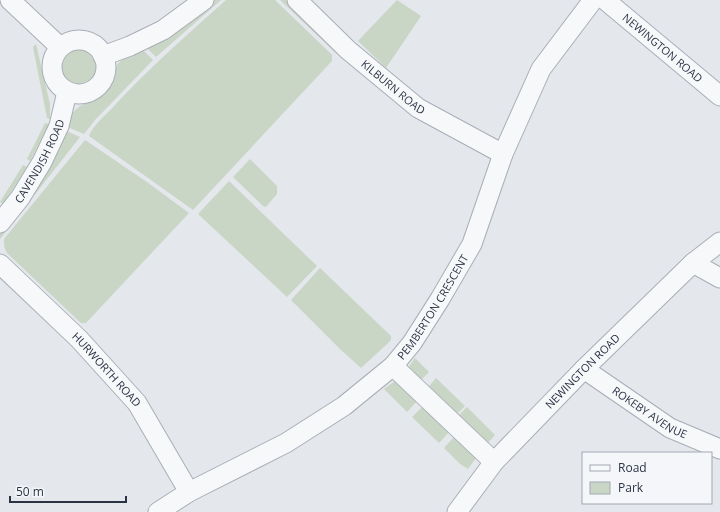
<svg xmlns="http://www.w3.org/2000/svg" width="720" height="512" font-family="'Open Sans',sans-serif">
<rect width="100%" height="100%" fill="#e4e7ec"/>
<g fill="#c9d6c5">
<polygon points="213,0 221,0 156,57 145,46"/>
<path d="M226 0H275L328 51 332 55V61L193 210 89 136C92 126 107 114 114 106 149 68 188 34 226 0Z"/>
<polygon points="280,0 286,0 340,51 337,54"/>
<polygon points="397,0 421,16 386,68 358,41"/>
<polygon points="36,44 50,104 50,119 47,118 33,47"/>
<circle cx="78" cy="67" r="21"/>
<path d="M141 48 153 60 95 120 84 134 65 126C70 114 76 107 88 102 93 100 98 98 102 95 111 87 110 77 116 67 121 58 132 53 141 48Z"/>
<polygon points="45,123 49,124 30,161 27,159"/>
<polygon points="64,130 80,137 0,239 0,233 5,227"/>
<path d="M85 140 147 182 189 213 86 323H81L8 254C4 249 4 246 4 239Z"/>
<polygon points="250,159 277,186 277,194 266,207 263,206 233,177"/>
<polygon points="23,165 27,167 3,204 0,202"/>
<polygon points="229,181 317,266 287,297 198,214"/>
<polygon points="320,268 391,336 391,340 387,344 361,368 341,350 291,300"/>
<polygon points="415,358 429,372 420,381 408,368"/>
<polygon points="436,378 465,406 455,416 426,390"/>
<polygon points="395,381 417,401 407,412 384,389"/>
<polygon points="422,407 449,432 439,443 412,417"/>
<polygon points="467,407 495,435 486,445 456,418"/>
<polygon points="455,436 476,458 468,469 460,464 444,448"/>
</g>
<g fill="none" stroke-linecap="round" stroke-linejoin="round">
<g stroke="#a9aeb7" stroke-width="21">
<g id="minor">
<polyline points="10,0 60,47"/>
<path id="s1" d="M297 0 348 50 418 108 503 154"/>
<path id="s2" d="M605 0 720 96"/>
<circle cx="79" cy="67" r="27"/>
<polyline points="103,56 130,46 163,30 204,0"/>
<path id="s3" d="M0 223 20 198 42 162 59 126 67 92"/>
<polyline points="693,263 720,278"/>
<path id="s4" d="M0 264 79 339 137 403 189 492"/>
<polyline points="393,366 494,462"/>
<path id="s5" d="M584 369 670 428 720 449"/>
<path id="s6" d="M158 512 189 492 286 443 344 406 393 366 412 343 440 299 472 244 503 154 541 69 593 0"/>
<path id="s7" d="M457 512 494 462 584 369 693 263 720 242"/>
</g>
</g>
<use href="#minor" stroke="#f7f8fa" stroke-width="19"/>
</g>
<g text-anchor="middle" stroke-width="4" stroke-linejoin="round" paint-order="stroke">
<g font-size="11" fill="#2b3445" stroke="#f4f6f9">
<text dy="4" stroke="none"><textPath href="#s2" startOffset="75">NEWINGTON ROAD</textPath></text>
<text dy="4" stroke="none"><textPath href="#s1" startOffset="130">KILBURN ROAD</textPath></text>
<text dy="4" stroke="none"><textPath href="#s3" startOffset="74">CAVENDISH ROAD</textPath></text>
<text dy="4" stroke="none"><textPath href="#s6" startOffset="349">PEMBERTON CRESCENT</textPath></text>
<text dy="4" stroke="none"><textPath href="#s4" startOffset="150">HURWORTH ROAD</textPath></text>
<text dy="4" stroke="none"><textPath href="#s7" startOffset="189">NEWINGTON ROAD</textPath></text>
<text dy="4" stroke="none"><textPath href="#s5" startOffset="79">ROKEBY AVENUE</textPath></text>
</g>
</g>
<rect x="582" y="452" width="130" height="52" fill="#f4f6f9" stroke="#a4a8b1"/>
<rect x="590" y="465" width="20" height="6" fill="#f7f8fa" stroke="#a4a8b1"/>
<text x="618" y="472" font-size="12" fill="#2b3445">Road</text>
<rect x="590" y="482" width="20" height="12" fill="#c9d6c5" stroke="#a4a8b1"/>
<text x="618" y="492" font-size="12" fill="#2b3445">Park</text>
<path d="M10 496v6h116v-6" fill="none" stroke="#2b3445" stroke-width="2"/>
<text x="16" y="496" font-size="12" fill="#2b3445" stroke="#f4f6f9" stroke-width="3" paint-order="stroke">50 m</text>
</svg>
